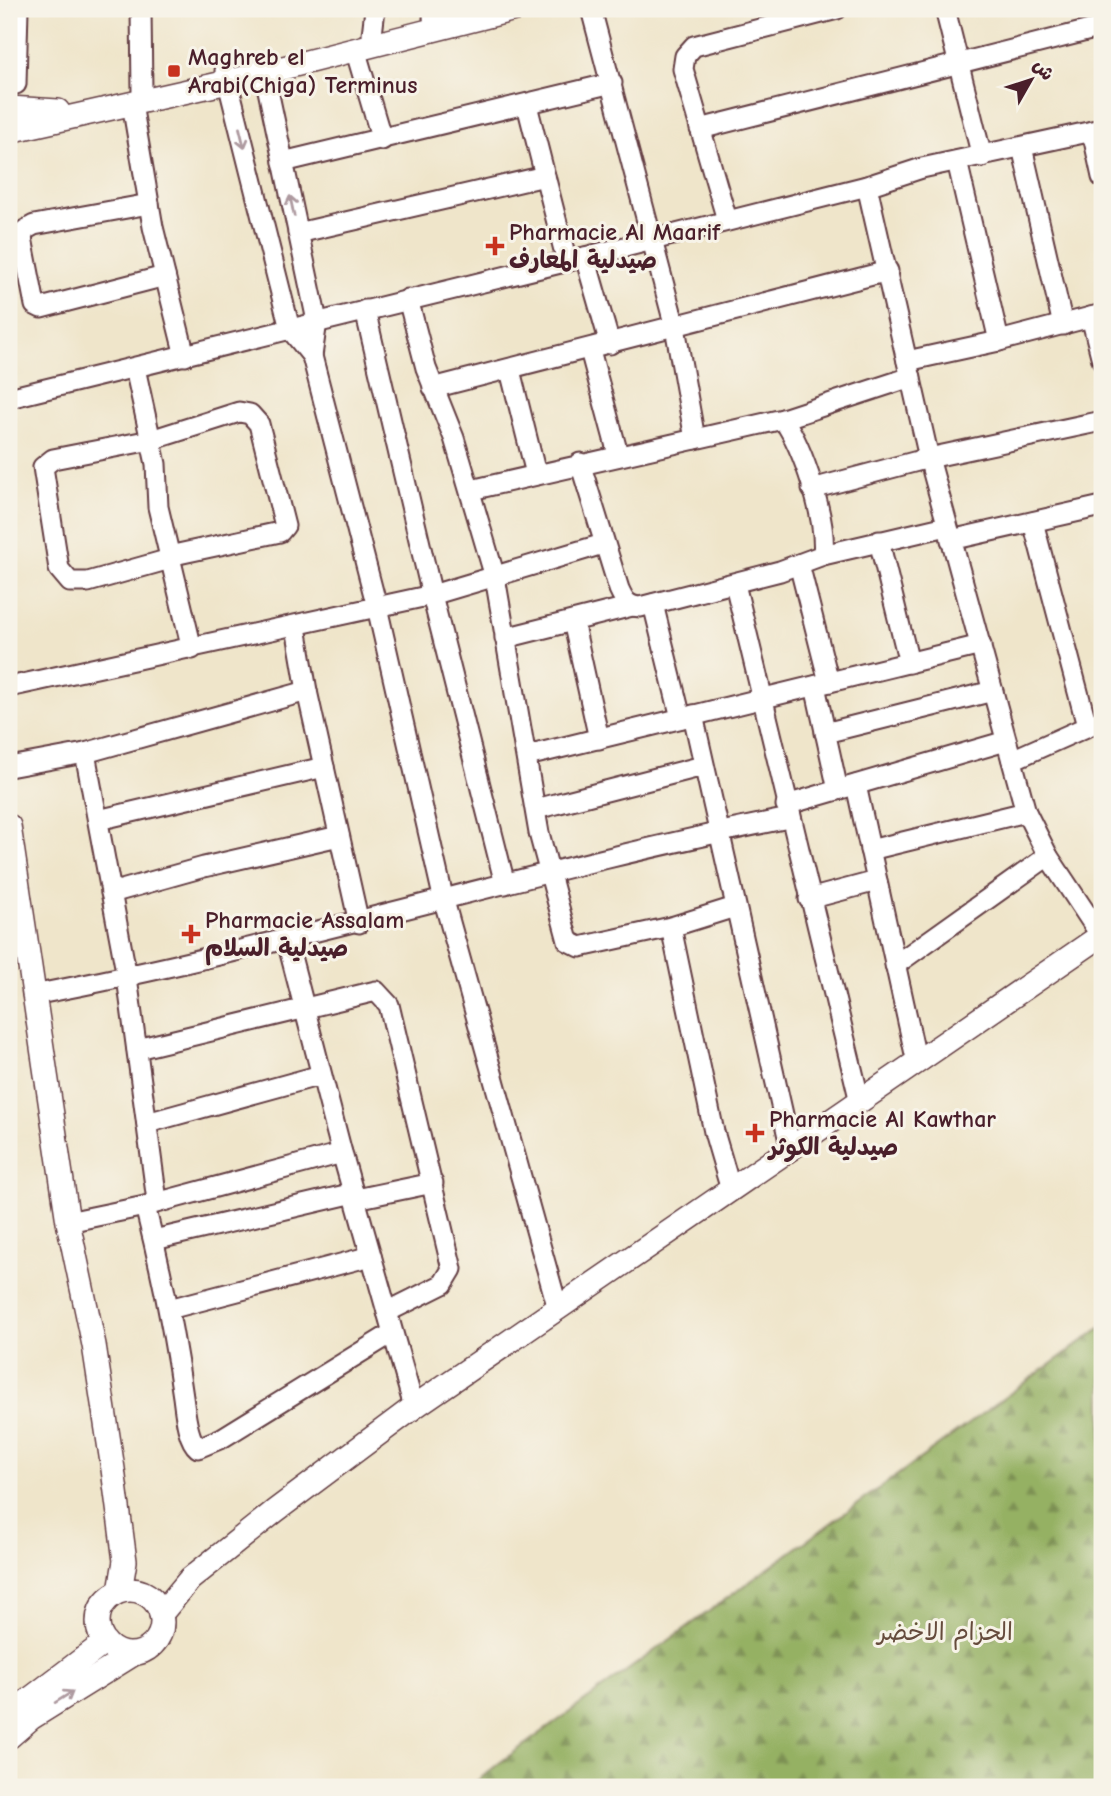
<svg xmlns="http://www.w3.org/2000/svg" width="1111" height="1796" font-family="'Comic Neue','Playpen Sans Arabic',sans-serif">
<defs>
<pattern id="forest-firs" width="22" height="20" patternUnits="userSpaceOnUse" patternTransform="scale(1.75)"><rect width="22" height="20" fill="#95b163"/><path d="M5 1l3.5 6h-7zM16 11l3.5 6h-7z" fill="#7c8f52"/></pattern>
</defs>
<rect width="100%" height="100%" fill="#f7f3e8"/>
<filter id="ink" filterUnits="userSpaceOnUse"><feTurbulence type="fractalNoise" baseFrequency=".0143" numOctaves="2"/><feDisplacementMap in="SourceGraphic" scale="14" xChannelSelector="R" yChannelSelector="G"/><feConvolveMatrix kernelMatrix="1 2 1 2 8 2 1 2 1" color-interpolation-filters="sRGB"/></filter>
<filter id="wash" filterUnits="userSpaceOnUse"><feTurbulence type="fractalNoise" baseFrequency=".00686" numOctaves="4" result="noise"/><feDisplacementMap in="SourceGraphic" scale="28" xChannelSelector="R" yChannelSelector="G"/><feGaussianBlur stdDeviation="1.57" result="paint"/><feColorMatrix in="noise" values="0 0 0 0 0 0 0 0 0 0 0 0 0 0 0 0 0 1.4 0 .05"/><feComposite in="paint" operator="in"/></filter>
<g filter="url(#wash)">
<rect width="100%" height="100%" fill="#efe5ca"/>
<polygon fill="url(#forest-firs)" stroke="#706847" stroke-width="2" points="1102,1327 1102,1787 470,1787 498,1764"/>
</g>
<g filter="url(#ink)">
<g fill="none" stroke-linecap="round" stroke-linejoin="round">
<g stroke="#633d43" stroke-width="23">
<g id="minor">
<polyline points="141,9 142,92"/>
<polyline points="591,9 675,327 695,439"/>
<polyline points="945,9 982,157"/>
<polyline points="433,18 434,9"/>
<polyline points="372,35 375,9"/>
<polyline points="355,49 382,140"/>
<polyline points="225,71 290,329 312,356 317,321 262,62"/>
<polyline points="9,82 16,84 18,9"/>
<polyline points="132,104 153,227 185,356"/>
<polyline points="527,105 567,262"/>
<polyline points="700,129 1102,27"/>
<polyline points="1092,131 1102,177"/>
<polyline points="1022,147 1063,325"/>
<polyline points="957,161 999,341"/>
<polyline points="283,162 612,83"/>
<polyline points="867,186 929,458 1026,812 1048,856 1101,936"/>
<polyline points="149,204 34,225 25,230 22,238 35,305 41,308 165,276"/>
<polyline points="727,220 683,69 685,56 694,46 837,9"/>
<polyline points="298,233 545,176"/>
<polyline points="585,257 610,344"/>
<polyline points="408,299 426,368 454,438 495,577 539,833 568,941 580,947 671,927 735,907"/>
<polyline points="365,310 432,595 505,884"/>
<polyline points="1091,317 1102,360"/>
<polyline points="590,350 618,454"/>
<polyline points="312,356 377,607 444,901 558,1309"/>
<polyline points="907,361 999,341 1102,314"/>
<polyline points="135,368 156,464 158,507 192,649"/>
<polyline points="510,370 536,474"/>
<polyline points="433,388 888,271"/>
<polyline points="9,398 585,257 867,186 922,168 1102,129"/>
<polyline points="783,419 911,377"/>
<polyline points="812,489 929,458 1102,421"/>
<path d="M471 490 783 419C803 448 827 519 823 555L780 571 640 607C627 606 624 600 619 589L580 463"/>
<polyline points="1033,522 1087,726"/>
<polyline points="951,540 1102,506"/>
<polyline points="879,541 909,663"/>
<polyline points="823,555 947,526"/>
<polyline points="169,556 280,532 285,526 259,424 250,414 239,412 151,440 53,459 43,467 59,569 70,582 88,582 170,559"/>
<polyline points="799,564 829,682"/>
<polyline points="735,584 860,1102"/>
<polyline points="653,604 681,718"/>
<polyline points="573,621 599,739"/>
<polyline points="296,627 307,691 359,923"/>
<polyline points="505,638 632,606"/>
<polyline points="815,686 838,790"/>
<polyline points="9,687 432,595 603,544"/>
<polyline points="693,715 791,1150"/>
<polyline points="825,733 993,691"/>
<polyline points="85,753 127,977 157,1201"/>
<polyline points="527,756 981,645"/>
<polyline points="1012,760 1102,720"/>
<polyline points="9,767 85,753 307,691"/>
<polyline points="856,785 917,1063"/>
<polyline points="786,805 1006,741"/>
<polyline points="536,809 703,766"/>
<polyline points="98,820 324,767"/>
<polyline points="870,850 1026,812"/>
<polyline points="111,893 204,867 339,836"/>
<polyline points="809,899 877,881"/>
<polyline points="671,927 714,1132 731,1190"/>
<polyline points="286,937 342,1153 414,1407"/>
<polyline points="895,965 1048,856"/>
<path d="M33 995C288 947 535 868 789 818"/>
<polyline points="137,1049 376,991 389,1005 452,1269 443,1284 387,1312"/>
<polyline points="147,1123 321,1075"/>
<polyline points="356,1199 433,1183"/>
<path d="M145 1206C161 1269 174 1333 183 1397 185 1411 187 1439 198 1448L222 1438 392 1333"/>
<polyline points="68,1222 145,1206 342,1153"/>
<polyline points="154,1240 354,1193"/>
<polyline points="169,1309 371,1256"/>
</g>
</g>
<g stroke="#633d43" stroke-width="26">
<g id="tertiary">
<polyline points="9,108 58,111"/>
<polyline points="9,131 228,82 515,9"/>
<polyline points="9,826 68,1222 94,1345 113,1469 125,1561 120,1591"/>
<circle cx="130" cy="1622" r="32"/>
<polyline points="161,1614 190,1579 275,1511 414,1407 1102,935"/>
<polyline points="9,1715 104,1643"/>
<polyline points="9,1737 31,1718 132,1655"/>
</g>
</g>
<use href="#minor" stroke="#fff" stroke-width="19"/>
<use href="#tertiary" stroke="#fff" stroke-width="23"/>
</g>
<defs><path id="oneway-shaft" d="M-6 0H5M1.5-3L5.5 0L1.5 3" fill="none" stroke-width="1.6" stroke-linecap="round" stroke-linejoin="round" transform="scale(1.75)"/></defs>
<g stroke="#ae9aa0">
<use href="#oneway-shaft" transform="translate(242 138) rotate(76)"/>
<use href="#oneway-shaft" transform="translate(292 206) rotate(-102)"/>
<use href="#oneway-shaft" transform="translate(64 1697) rotate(-32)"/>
</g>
</g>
<g fill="#c8321e" stroke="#f7f3e8" stroke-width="2.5">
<rect x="167" y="64" width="14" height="14" rx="3.5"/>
<path d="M491.5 235.5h7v7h7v7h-7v7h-7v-7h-7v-7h7z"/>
<path d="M187.5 923.5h7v7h7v7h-7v7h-7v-7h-7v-7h7z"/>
<path d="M751.5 1122.5h7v7h7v7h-7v7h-7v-7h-7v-7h7z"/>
</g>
<g text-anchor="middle" stroke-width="6" stroke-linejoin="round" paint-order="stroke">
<g font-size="24" font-weight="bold" fill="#4a1f2b" stroke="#f7f3e8" text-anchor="start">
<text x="188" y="65">Maghreb el<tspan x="188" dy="28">Arabi(Chiga) Terminus</tspan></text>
<text x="509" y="240">Pharmacie Al Maarif<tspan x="509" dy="28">صيدلية المعارف</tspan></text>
<text x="205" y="928">Pharmacie Assalam<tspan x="205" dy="28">صيدلية السلام</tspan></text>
<text x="769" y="1127">Pharmacie Al Kawthar<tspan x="769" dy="28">صيدلية الكوثر</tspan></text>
</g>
<g font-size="24" fill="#664b3c" stroke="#f7f3e8">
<text x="945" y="1640">الحزام الاخضر</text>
</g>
</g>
<rect width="1111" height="1796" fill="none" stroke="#f7f3e8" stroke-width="35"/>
<g transform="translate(1031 80) rotate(51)" stroke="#f7f3e8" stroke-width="5" paint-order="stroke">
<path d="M0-5L12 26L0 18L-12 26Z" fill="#4a1f2b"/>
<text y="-10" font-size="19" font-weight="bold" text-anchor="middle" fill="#4a1f2b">ش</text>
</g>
</svg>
